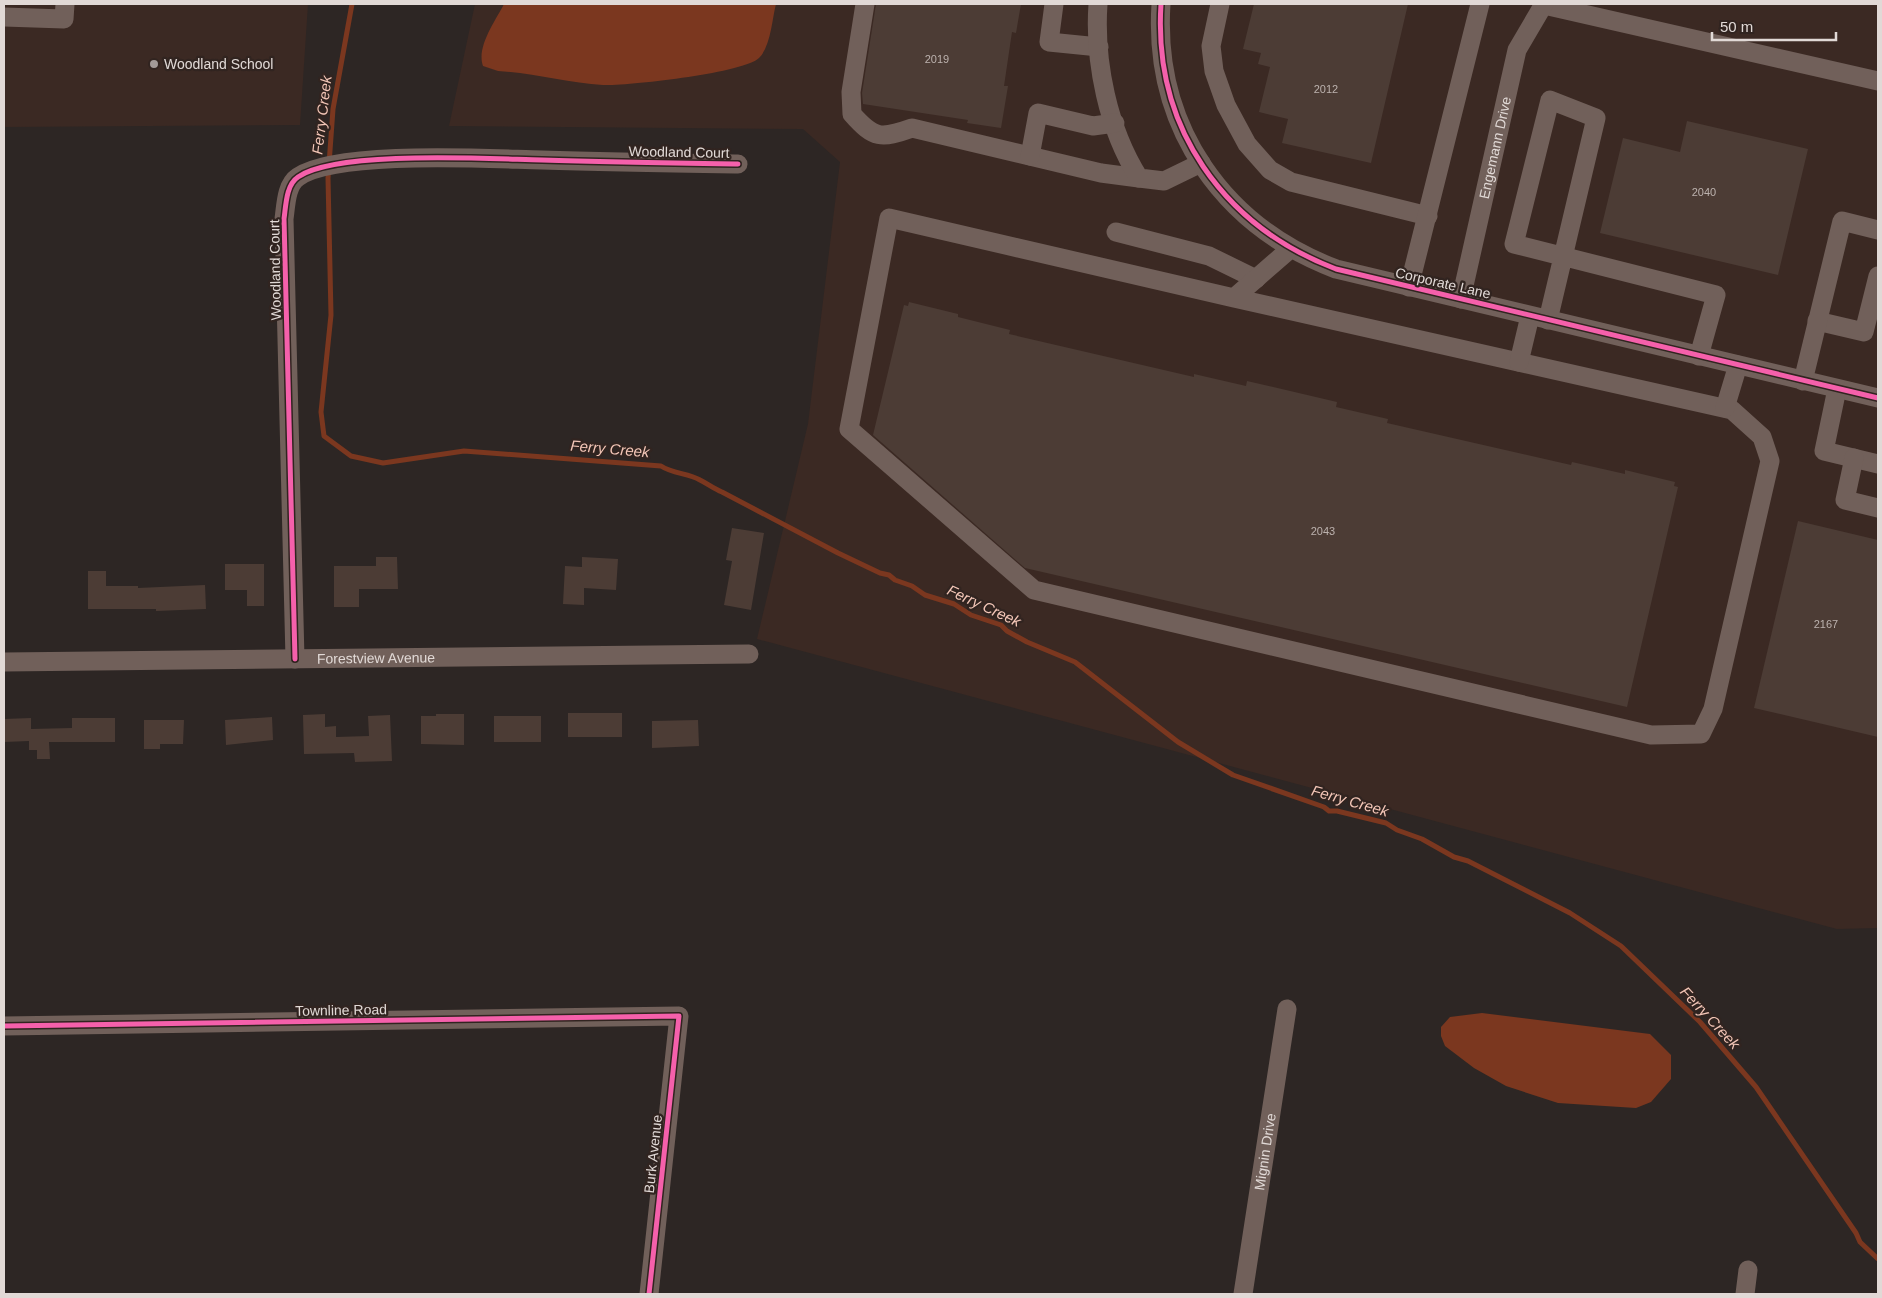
<svg xmlns="http://www.w3.org/2000/svg" width="1882" height="1298" font-family="Helvetica,sans-serif">
<rect width="100%" height="100%" fill="#2d2624"/>
<g fill="#3b2923">
<polygon points="4,4 308,4 300,125 4,127"/>
<polygon points="475,4 1878,4 1878,928 1837,929 757,639 808,424 840,162 803,129 449,126"/>
</g>
<g fill="#7b371f">
<path d="M504 4H776C772 19 771 46 759 58 744 73 628 86 603 85 568 83 533 73 498 71L483 66C476 47 496 20 504 4Z"/>
<polygon points="1482,1013 1650,1034 1671,1055 1671,1079 1651,1102 1636,1108 1558,1103 1506,1086 1474,1068 1445,1046 1441,1036 1441,1027 1450,1017"/>
</g>
<g fill="none" stroke-linecap="round" stroke-linejoin="round">
<path stroke="#7b371f" stroke-width="5" d="M352 4 333 109 328 178 331 315 321 412 324 436 351 456 383 463 464 451 661 466C673 474 688 473 700 480 708 484 714 489 722 492L838 553 880 573 889 575 895 580 912 586 925 595 954 604 971 615 1001 625 1007 631 1027 642 1075 662 1178 742 1233 775 1324 807 1329 811H1337L1386 823 1397 830 1422 839 1454 857 1468 861 1570 913 1621 946 1700 1022 1756 1087 1856 1233 1860 1242 1878 1259"/>
</g>
<g fill="#4c3c35">
<polygon points="876,4 1021,4 1016,33 1012,32 1004,86 1008,86 1001,128 967,123 968,120 863,104 862,93"/>
<polygon points="1254,4 1408,4 1371,163 1282,143 1288,119 1259,112 1270,67 1258,64 1261,53 1243,49"/>
<polygon points="1687,121 1808,149 1778,275 1600,233 1623,138 1680,152"/>
<polygon points="909,302 958,314 958,317 1010,330 1009,334 1194,377 1194,374 1246,386 1247,381 1337,402 1336,407 1388,419 1387,423 1571,465 1572,462 1625,474 1625,470 1675,482 1674,486 1678,487 1627,707 1025,568 873,435 904,305 908,306"/>
<polygon points="1798,521 1878,540 1878,737 1754,708"/>
<polygon points="732,528 764,533 751,610 724,605 732,561 726,560"/>
<polygon points="376,557 397,557 398,589 359,589 359,607 334,607 334,566 376,566"/>
<polygon points="582,557 618,559 616,590 584,588 584,605 563,604 565,566 582,567"/>
<polygon points="225,564 264,564 264,606 247,606 247,590 225,590"/>
<polygon points="88,571 106,571 106,586 138,586 138,588 205,585 206,609 156,611 156,609 88,609"/>
<rect x="568" y="713" width="54" height="24"/>
<polygon points="325,714 325,727 336,726 336,737 369,736 368,716 390,715 392,761 355,762 354,753 304,754 303,715"/>
<polygon points="436,714 464,714 464,745 421,744 421,716 436,716"/>
<rect x="494" y="716" width="47" height="26"/>
<polygon points="272,717 273,740 226,745 225,720"/>
<polygon points="31,718 31,729 72,728 72,718 115,718 115,742 49,742 50,759 37,759 37,750 29,750 29,741 4,742 4,719"/>
<polygon points="144,720 184,720 183,744 160,744 160,749 144,749"/>
<polygon points="698,720 699,746 652,748 652,721"/>
</g>
<g fill="none" stroke-linecap="round" stroke-linejoin="round">
<g stroke="#71605a" stroke-width="19">
<path d="M865 4 851 92 852 114C874 139 881 139 912 128L1101 173 1139 178"/>
<polyline points="1054,4 1049,42 1099,47"/>
<path d="M1098 4C1094 62 1108 129 1139 178L1164 181 1201 163"/>
<path d="M1161 4C1153 127 1223 226 1336 269L1878 398"/>
<polyline points="1220,4 1211,46 1214,71 1226,105 1247,144 1270,170 1291,182 1428,216"/>
<polyline points="1544,5 1878,81"/>
<polyline points="4,17 64,19 65,4"/>
<polyline points="1030,156 1038,113 1093,126 1115,123"/>
<polyline points="1116,232 1209,256 1256,279"/>
<polyline points="1409,287 1480,4"/>
<polyline points="1234,298 1732,410 1762,437 1770,461 1713,709 1701,734 1651,735 1034,590 849,429 889,218 1234,298 1290,249"/>
<path id="s1" d="M1461 299 1517 50 1544 4"/>
<polyline points="1548,320 1596,118 1550,100 1514,244 1716,295 1699,356"/>
<polyline points="1817,321 1864,332 1878,276"/>
<polyline points="1519,362 1530,316"/>
<polyline points="1803,381 1842,221 1878,230"/>
<polyline points="1837,389 1824,451 1878,464"/>
<polyline points="1725,408 1738,365"/>
<polyline points="1854,458 1845,500 1878,508"/>
<path d="M295 659 284 219C286 205 286 185 298 177 337 150 490 159 542 160 607 162 673 163 738 164"/>
<path id="s2" d="M4 662 749 654"/>
<polyline points="4,1026 679,1016 649,1294"/>
<path id="s3" d="M1243 1294 1287 1009"/>
<polyline points="1745,1294 1748,1270"/>
</g>
<g stroke="#312420" stroke-width="8">
<g id="cycleway">
<path d="M1161 4C1153 127 1223 226 1336 269L1878 398"/>
<path d="M295 659 284 219C286 205 286 185 298 177 337 150 490 159 542 160 607 162 673 163 738 164"/>
<polyline points="4,1026 679,1016 649,1294"/>
</g>
</g>
<use href="#cycleway" stroke="#f560ab" stroke-width="5"/>
</g>
<circle fill="#a29a98" stroke="#312420" stroke-width="2" cx="154" cy="64" r="5"/>
<g text-anchor="middle" stroke-width="4.5" stroke-linejoin="round" paint-order="stroke">
<g font-size="11" fill="#bcb2ae">
<text x="937" y="63">2019</text>
<text x="1326" y="93">2012</text>
<text x="1704" y="196">2040</text>
<text x="1323" y="535">2043</text>
<text x="1826" y="628">2167</text>
</g>
<g font-size="14" fill="#e1d9d6" stroke="#312420" text-anchor="start">
<text x="164" y="69">Woodland School</text>
</g>
<g font-size="14" fill="#e1d9d6" stroke="#312420">
<text dy="5" stroke="none"><textPath href="#s1" startOffset="155">Engemann Drive</textPath></text>
<text transform="translate(679 152) rotate(1)" y="5">Woodland Court</text>
<text transform="translate(275 270) rotate(-91)" y="5">Woodland Court</text>
<text transform="translate(1443 283) rotate(13)" y="5">Corporate Lane</text>
<text dy="5" stroke="none"><textPath href="#s2" startOffset="372">Forestview Avenue</textPath></text>
<text transform="translate(341 1010) rotate(-1)" y="5">Townline Road</text>
<text dy="5" stroke="none"><textPath href="#s3" startOffset="144">Mignin Drive</textPath></text>
<text transform="translate(653 1154) rotate(-84)" y="5">Burk Avenue</text>
</g>
<g font-size="15" font-style="italic" fill="#f3c6b7" stroke="#312420">
<text transform="translate(322 115) rotate(-83)" y="5">Ferry Creek</text>
<text transform="translate(610 449) rotate(5)" y="5">Ferry Creek</text>
<text transform="translate(984 606) rotate(25)" y="5">Ferry Creek</text>
<text transform="translate(1350 801) rotate(16)" y="5">Ferry Creek</text>
<text transform="translate(1710 1018) rotate(47)" y="5">Ferry Creek</text>
</g>
</g>
<rect width="1882" height="1298" fill="none" stroke="#e1d9d6" stroke-width="10"/>
<path d="M1712 32v8h124v-8" fill="none" stroke="#e1d9d6" stroke-width="2.5"/>
<text x="1720" y="32" font-size="15" fill="#e1d9d6" stroke="#312420" stroke-width="4" paint-order="stroke">50 m</text>
</svg>
